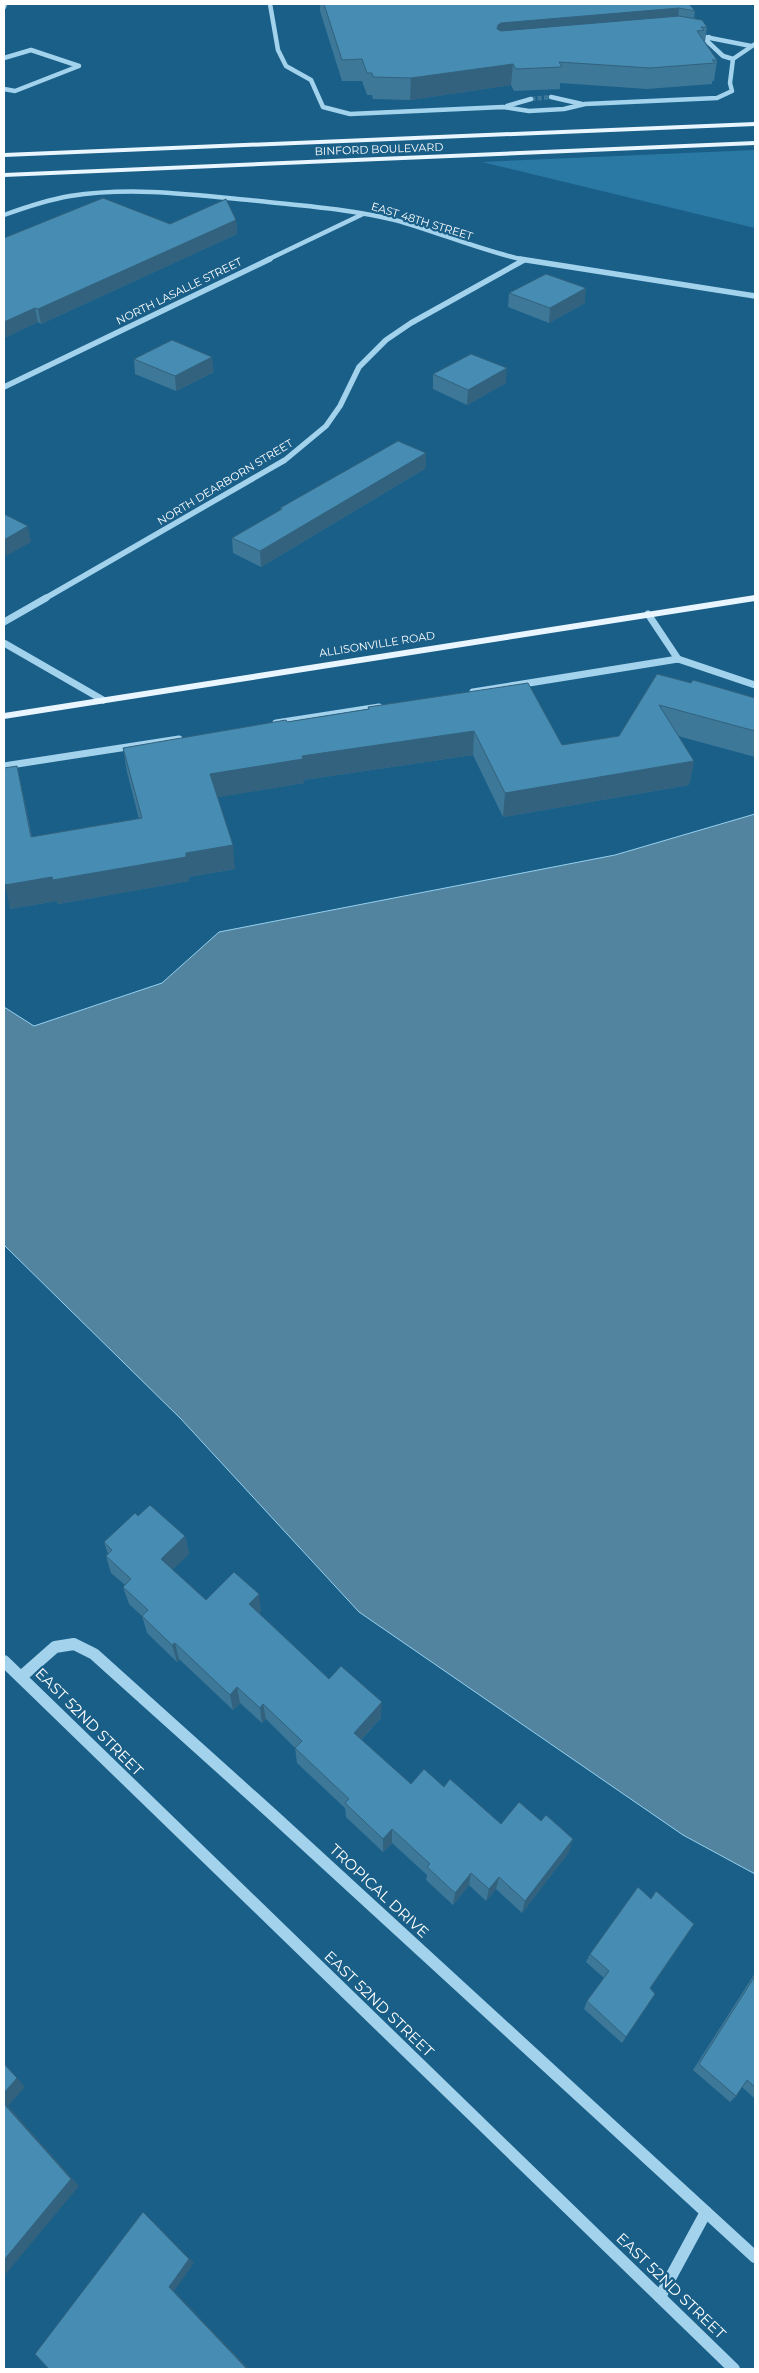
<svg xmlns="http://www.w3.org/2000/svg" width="759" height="2373" font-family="Montserrat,sans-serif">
<rect width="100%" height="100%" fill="#1a5f88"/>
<polygon fill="#2a79a5" points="755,150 755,228 482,162"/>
<polygon fill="#5284a0" stroke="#96d0ee" points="755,814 755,1874 683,1835 359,1612 181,1419 4,1245 4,1007 34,1026 162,983 219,932 615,855"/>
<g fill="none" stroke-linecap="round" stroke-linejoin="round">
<polyline stroke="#3c779a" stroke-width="4.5" stroke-dasharray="4.5 2" stroke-linecap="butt" points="531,99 551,97"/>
<g stroke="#a3d2ec" stroke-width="4.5">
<polyline points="270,4 278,50 286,66 311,80 323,107 350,114 503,107 529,111 564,109 585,104 717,98 732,91 730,83 733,59 755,44"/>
<polyline points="4,7 5,4"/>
<polyline points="695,35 751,46"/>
<polyline points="709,37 707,41 723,56 733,59"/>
<polyline points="4,58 31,50 79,66 15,91 4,89"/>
<polyline points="551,97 582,104"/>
<polyline points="507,106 531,99"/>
<path d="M4 215C26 207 47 200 70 196 133 186 196 195 259 201 305 206 350 209 395 220 439 232 481 251 525 260"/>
<polyline points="267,260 363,214"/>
</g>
<g stroke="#a3d2ec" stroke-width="5.5">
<polyline points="520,259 755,296"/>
<polyline points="4,387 270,259"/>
<polyline points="44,599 285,460 326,426 340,406 359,367 386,340 411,323 524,260"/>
</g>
<g stroke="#a3d2ec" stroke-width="7">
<polyline points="648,614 678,659"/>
<polyline points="4,622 46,598"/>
<polyline points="4,643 103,700"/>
<polyline points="473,692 678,659 755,685"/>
<polyline points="276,723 379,707"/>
<polyline points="4,766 179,739"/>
</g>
<g stroke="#a3d2ec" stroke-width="12">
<polyline points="4,1661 734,2369"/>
<polyline points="21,1677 55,1647 74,1644 94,1654 273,1815 755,2257"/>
<polyline points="660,2297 706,2212"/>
</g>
<g fill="#e9f5ff" fill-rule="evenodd">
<polygon points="755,122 755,126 4,157 4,153"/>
<polygon points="755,141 755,145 4,177 4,173"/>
<polygon points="755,595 755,601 4,719 4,713"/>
</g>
</g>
<g fill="#3d7899">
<polygon points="320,4 689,4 695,11 694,19 707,27 705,42 717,60 714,81 712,81 712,84 647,89 560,83 560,89 514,91 511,85 410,100 373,99 372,95 367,95 362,81 342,81 320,11"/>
<polygon points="236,220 237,234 41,324 38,322 4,338 4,238 170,224"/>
<polygon points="509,293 585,303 549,323 508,307"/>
<polygon points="134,359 214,372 176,391 135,374"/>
<polygon points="433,374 506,383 467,405 433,389"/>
<polygon points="426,468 261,567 233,553 232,538 280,510 280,508"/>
<polygon points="657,674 691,683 755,698 755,757 678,736 694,761 689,785 503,817 473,755 304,780 304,783 218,797 235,869 189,877 189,881 58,904 57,901 10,909 17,766 32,837 139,819 127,772 123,748 368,709 368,707 562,745 619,736"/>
<polygon points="138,1516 185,1536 189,1554 172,1570 206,1600 261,1611 259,1613 329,1679 381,1718 361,1740 411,1784 444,1787 501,1824 569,1852 522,1913 496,1889 486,1901 469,1885 453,1905 426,1880 427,1875 392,1843 383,1852 346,1817 345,1808 297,1763 295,1748 266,1719 262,1723 240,1703 233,1710 179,1659 177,1662 147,1633 142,1616 129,1604 123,1587 125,1585 111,1573 106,1556 108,1554 104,1542"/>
<polygon points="651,1899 694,1924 650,1989 655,1994 622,2043 584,2009 587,2001 604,1978 586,1962 590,1954"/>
<polygon points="755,1973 755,2097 754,2098 742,2087 736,2096 730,2102 693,2070"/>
</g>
<g fill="#32627d">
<polygon points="679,8 677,29 497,46 498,25 501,23"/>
<polygon points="513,64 511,85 410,100 411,78"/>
<polygon points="236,220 237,234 41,324 38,309"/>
<polygon points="586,288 585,303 549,323 550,308"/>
<polygon points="35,308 38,322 4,338 4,322"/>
<polygon points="212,357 214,372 176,391 175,376"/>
<polygon points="507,368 506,383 467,405 468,390"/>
<polygon points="426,453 426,468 261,567 260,551"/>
<polygon points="28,526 31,542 4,557 4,540"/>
<polygon points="474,731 473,755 304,780 304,783 213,798 210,774 302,756"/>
<polygon points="694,761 689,785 503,817 505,793"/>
<polygon points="233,845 235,869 189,877 189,881 58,904 57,901 10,909 5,885"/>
<polygon points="185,1536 189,1554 165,1577 161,1559"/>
<polygon points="259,1594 261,1611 251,1621 249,1604"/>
<polygon points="175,1643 179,1659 177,1662 172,1645"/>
<polygon points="237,1687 240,1703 233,1710 230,1695"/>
<polygon points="382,1702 381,1718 354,1747 354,1733"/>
<polygon points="263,1704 266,1719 262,1723 260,1708"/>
<polygon points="392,1829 392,1843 383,1852 383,1839"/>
<polygon points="573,1839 569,1852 522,1913 525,1901"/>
<polygon points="471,1873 469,1885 453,1905 455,1893"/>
<polygon points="499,1877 496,1889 486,1901 489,1889"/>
<polygon points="4,2063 25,2087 8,2106 79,2186 4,2276"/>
<polygon points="143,2212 194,2263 174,2291 249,2369 247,2369 169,2287"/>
</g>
<g fill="#478cb2" stroke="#32627d">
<polygon points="324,4 689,4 695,11 679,8 501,23 498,25 497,29 501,31 679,16 702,20 707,27 701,27 704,30 697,31 717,60 712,60 715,63 650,68 559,62 562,67 516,69 513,64 411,78 373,77 372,73 367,73 362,59 342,60"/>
<polygon points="103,198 170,224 226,199 236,220 38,309 35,308 4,322 4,238"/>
<polygon points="546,274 586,288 550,308 509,293"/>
<polygon points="172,340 212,357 175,376 134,359"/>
<polygon points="471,354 507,368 468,390 433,374"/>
<polygon points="398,441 426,453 260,551 232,538 282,509 280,508"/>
<polygon points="4,514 28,526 4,540"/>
<polygon points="657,674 691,683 693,680 755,698 755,731 659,705 694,761 505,793 474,731 302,756 303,759 210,774 233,845 186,853 186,857 53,880 52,877 5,885 4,881 4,768 17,766 31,837 142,818 123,748 286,720 287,722 369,709 368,707 528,683 562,745 619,736"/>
<polygon points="150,1505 185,1536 161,1559 206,1600 234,1572 259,1594 249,1604 329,1679 341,1666 382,1702 354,1733 411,1784 424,1769 444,1787 450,1779 501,1824 519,1802 541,1821 546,1815 573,1839 525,1901 499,1877 489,1889 471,1873 455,1893 427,1867 430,1864 392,1829 383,1839 345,1803 349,1799 295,1748 302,1741 263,1704 260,1708 237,1687 230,1695 175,1643 172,1645 142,1616 148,1610 123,1587 131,1579 106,1556 112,1550 104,1542 135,1513 138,1516"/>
<polygon points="638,1887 651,1899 656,1891 694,1924 650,1988 655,1994 626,2037 587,2001 609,1971 590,1954"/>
<polygon points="755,1976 755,2087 747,2080 736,2096 699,2064"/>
<polygon points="4,2064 17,2078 4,2093"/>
<polygon points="4,2104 71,2179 4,2260"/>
<polygon points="143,2212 189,2259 169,2287 247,2369 49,2369 35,2354"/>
</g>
<g text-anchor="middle" stroke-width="4.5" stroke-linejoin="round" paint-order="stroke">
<g font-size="11" fill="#fff" stroke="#1a5f88">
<text transform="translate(379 149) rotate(-2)" y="4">BINFORD BOULEVARD</text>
<text transform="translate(422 221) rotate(17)" y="4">EAST 48TH STREET</text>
<text transform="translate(179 291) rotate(-26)" y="4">NORTH LASALLE STREET</text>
<text transform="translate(225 482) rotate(-31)" y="4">NORTH DEARBORN STREET</text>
<text transform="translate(377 644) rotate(-9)" y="4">ALLISONVILLE ROAD</text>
</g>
<g font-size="15" fill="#fff" stroke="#1a5f88">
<text transform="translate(89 1722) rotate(45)" y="5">EAST 52ND STREET</text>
<text transform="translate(379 1891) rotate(43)" y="5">TROPICAL DRIVE</text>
<text transform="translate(379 2004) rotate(44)" y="5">EAST 52ND STREET</text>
<text transform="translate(671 2286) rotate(44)" y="5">EAST 52ND STREET</text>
</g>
</g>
<rect width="759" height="2373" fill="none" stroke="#ffffff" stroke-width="10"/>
</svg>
